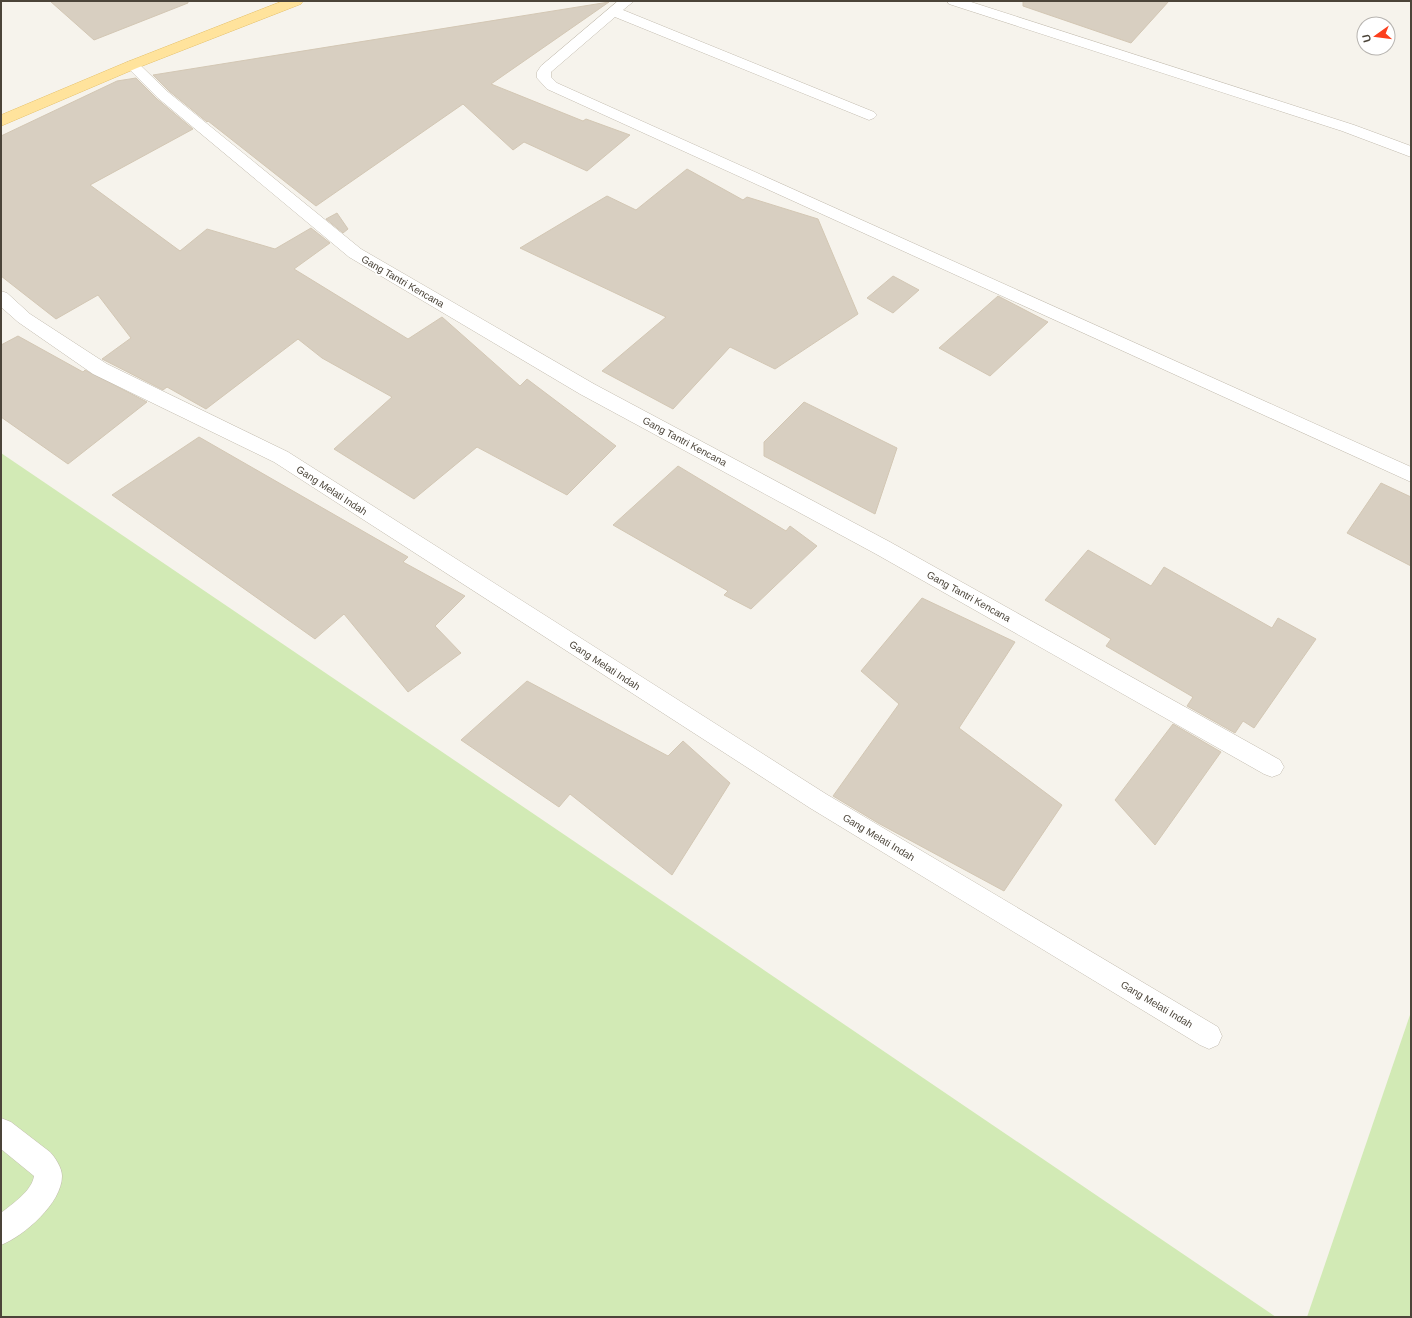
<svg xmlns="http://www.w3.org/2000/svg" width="1412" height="1318" font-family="Arial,sans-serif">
<rect width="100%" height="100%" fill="#f6f3ec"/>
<g fill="#d2eab5">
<polygon points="1,453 1276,1317 1,1317"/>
<polygon points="1411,1012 1411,1317 1307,1317"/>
</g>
<g fill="#d8cfc1" stroke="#d3c7b4">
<polygon points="50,1 188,1 188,3 94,40"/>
<polygon points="1023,1 1169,1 1131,43 1023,6"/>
<polygon points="609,2 491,84 583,121 586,119 630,135 587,171 524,142 513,150 463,104 316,206 208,121 207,122 169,91 153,75"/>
<polygon points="136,78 157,99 193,129 90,185 180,251 207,229 275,249 311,228 330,243 294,269 408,339 442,317 520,386 527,379 616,446 567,495 477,447 414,499 334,449 392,397 322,358 298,339 206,409 167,387 163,390 102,359 131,338 98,295 56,319 1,276 1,136 117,81"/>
<polygon points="687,169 743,200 747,197 818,219 858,314 775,369 730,347 673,409 602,371 666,317 520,248 607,196 636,210"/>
<polygon points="337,213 348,229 343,233 326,219"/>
<polygon points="893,276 919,290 893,313 867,298"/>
<polygon points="998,296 1048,322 990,376 939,348"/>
<polygon points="18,336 83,372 85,370 147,402 68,464 1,417 1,345"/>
<polygon points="804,402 897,448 875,514 764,456 764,442"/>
<polygon points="199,437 408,557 403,562 465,596 435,626 461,653 408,692 344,614 315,639 112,495"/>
<polygon points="678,466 786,531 790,526 817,546 751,609 724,595 728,591 613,525"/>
<polygon points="1381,483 1411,497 1411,566 1347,533"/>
<polygon points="1088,550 1151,586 1164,567 1272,628 1278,618 1316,639 1254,728 1243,721 1235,733 1187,706 1193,697 1106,646 1111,639 1045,600"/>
<polygon points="922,598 1015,642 959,728 1062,805 1004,891 878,823 833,796 899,704 861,671"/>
<polygon points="527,681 668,756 683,741 730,783 672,875 570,794 559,807 461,740"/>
<polygon points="1173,724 1221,752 1155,845 1115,800"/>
</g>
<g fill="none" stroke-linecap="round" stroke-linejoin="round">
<g stroke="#c2bbae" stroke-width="1">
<g id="minor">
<polygon points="618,1 634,1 623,10 874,112 877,115 874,118 869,120 864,118 615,17 551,72 551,77 557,83 1411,467 1411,482 547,89 537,78 537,72 541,66"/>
<polygon points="947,1 968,1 1354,125 1411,146 1411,157 1342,131 949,4"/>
<polygon points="132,61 137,62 168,92 361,249 594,384 890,542 1280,760 1284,767 1280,774 1272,777 1264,774 876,554 580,394 349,257 158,98 125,65 127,62"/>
<polygon points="1,291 7,293 30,314 107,364 288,452 826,794 1218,1027 1222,1036 1218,1045 1209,1049 1200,1045 810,808 274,462 93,374 18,322 1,307"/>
<path d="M1 1118 11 1122 50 1152C55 1157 62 1168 62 1176 62 1203 24 1236 1 1245V1213C12 1204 32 1191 34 1176L1 1149Z"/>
</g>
</g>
<g stroke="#e6c16a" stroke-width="1">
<polygon id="major" points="283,1 303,1 301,4 137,68 1,126 1,115 127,62"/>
</g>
<use href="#minor" fill="#fff" fill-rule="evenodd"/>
<use href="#major" fill="#ffe39c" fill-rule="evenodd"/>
</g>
<g text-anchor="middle" stroke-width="3.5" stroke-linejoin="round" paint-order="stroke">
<g font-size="10" fill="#4b4439" stroke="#fff">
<text transform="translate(403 281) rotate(30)" y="4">Gang Tantri Kencana</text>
<text transform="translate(685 441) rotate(28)" y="4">Gang Tantri Kencana</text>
<text transform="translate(332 490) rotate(33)" y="4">Gang Melati Indah</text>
<text transform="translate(969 596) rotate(29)" y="4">Gang Tantri Kencana</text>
<text transform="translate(605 665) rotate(33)" y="4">Gang Melati Indah</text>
<text transform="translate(879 837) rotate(31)" y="4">Gang Melati Indah</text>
<text transform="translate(1157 1004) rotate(31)" y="4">Gang Melati Indah</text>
</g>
</g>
<rect width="1412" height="1318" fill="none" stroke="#4b4439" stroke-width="4"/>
<g transform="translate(1376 36) rotate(256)"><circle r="19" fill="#ffffff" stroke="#b7b4b0"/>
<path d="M0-3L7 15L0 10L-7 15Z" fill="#fc3f1d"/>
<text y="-6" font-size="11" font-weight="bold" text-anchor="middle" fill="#4b4439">U</text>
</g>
</svg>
